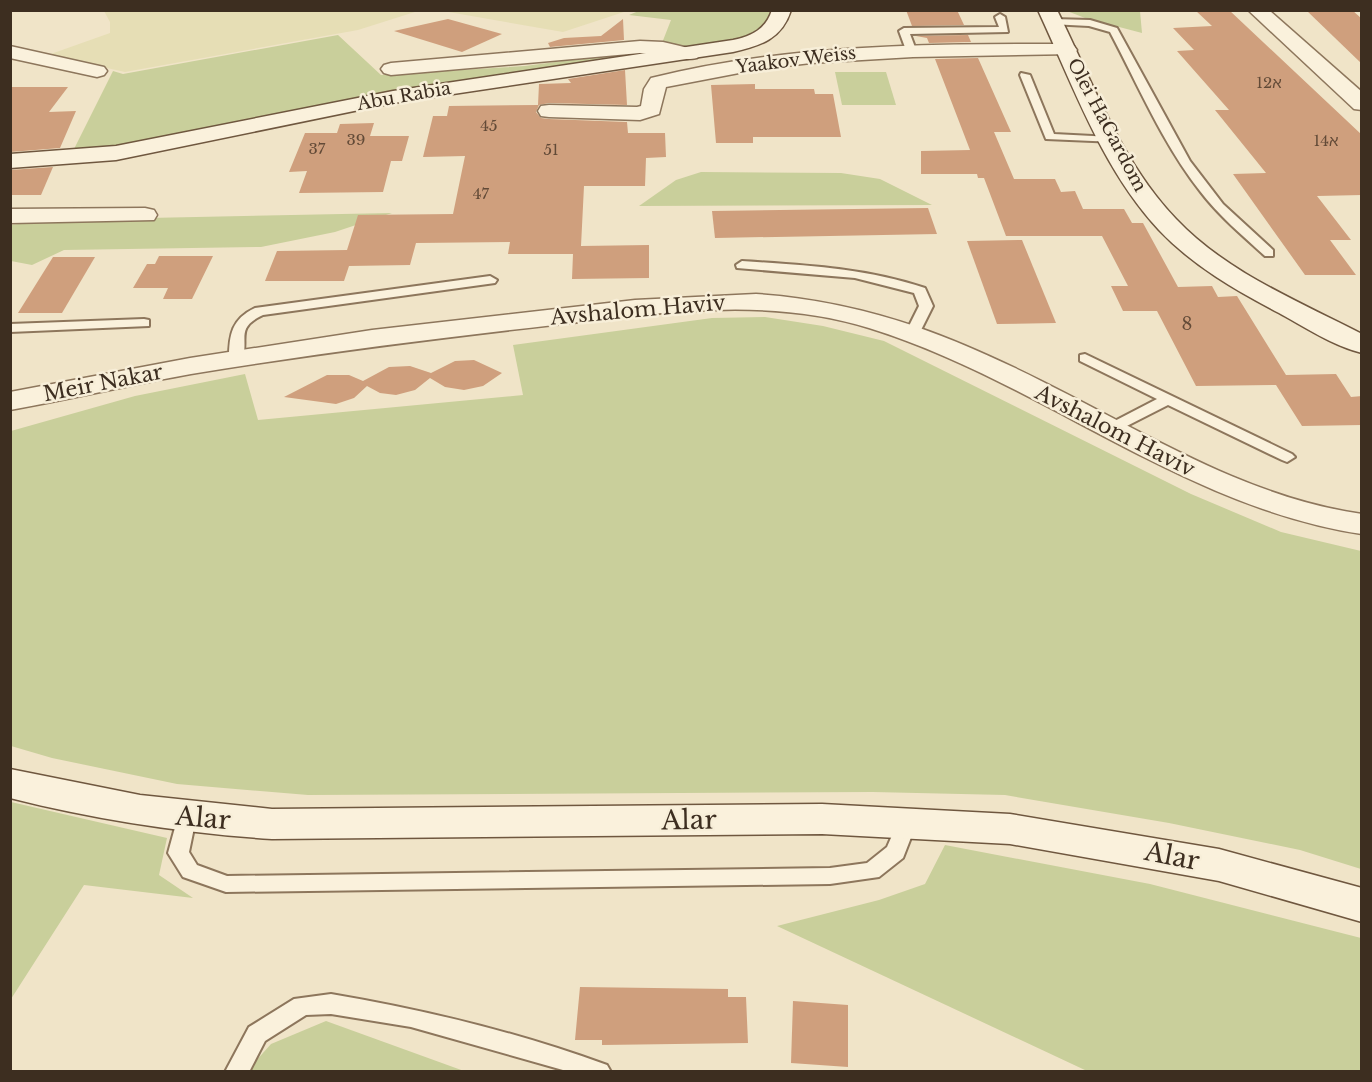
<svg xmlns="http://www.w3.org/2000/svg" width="1372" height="1082" font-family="'Libre Baskerville','Noto Sans Hebrew',serif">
<rect width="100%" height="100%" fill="#f0e4c8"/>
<g fill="#e6deb5">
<polygon points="104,11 418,11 358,30 125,72 48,55 110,33 110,22"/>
<polygon points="443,11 627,10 627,11 563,32"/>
</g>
<g fill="#c9cf9b">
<path d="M641 10H774L775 15C738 49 710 51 662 43L671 20 629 15Z"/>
<polygon points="1067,11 1140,11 1142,33 1085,18"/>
<polygon points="338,35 381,75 525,66 631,52 655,55 161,142 73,151 113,71 123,74"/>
<polygon points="835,72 886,72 896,105 842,105"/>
<polygon points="701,172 841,173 880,179 932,205 639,206 676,180"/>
<polygon points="392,213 335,232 261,247 64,250 32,265 11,261 10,225 52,220"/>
<polygon points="765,317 823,326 884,341 1191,494 1281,532 1361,551 1361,869 1300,850 1169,823 1005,795 873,792 308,795 177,784 52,758 11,746 11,431 135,396 245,374 258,420 523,395 513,345 712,318"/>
<polygon points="11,802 167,838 159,875 193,898 84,885 11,999"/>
<polygon points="945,845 1150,884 1361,938 1361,1071 1087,1071 777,926 879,900 925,884"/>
<polygon points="326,1021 464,1071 246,1072 271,1044"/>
</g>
<g fill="#cf9f7d">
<polygon points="906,10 957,10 964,25 912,26"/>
<polygon points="1195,10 1229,10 1362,135 1362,195 1317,196 1351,240 1330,240 1356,275 1305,275 1233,174 1266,173 1215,110 1229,110 1177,51 1194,50 1173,28 1212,26"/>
<polygon points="1306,10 1352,10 1362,19 1362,64"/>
<polygon points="448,19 502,34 462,52 394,31"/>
<polygon points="623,19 624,40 550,47 548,43 564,38 601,36"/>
<polygon points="968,35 971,42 929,43 927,38 916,36"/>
<polygon points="978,58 1011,132 994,132 1014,179 1055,179 1061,192 1075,191 1083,209 1124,209 1132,223 1143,223 1178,287 1212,286 1218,297 1237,296 1286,375 1336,374 1351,397 1362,396 1362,425 1302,426 1276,385 1196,386 1157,311 1123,311 1111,286 1128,286 1102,236 1006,236 984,178 978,178 977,174 921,174 921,151 970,150 935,59"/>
<polygon points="625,70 627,105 549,103 539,105 536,112 541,118 549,119 627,122 628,133 665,133 666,157 646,158 645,186 584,186 581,246 649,245 649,278 572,279 573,254 508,254 510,242 416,243 410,265 349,266 344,281 265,281 277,251 347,250 358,215 453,214 465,156 423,157 433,116 447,116 449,106 538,105 539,84 571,83 568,79"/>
<polygon points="755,84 755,89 814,89 815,94 833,94 841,137 753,137 753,143 716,143 711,85"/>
<polygon points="10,87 68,87 49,112 76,111 60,148 10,152"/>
<polygon points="374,123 370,136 409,136 402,161 391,161 383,192 299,193 307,171 289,172 305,133 337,133 340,124"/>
<polygon points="53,167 41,195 10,195 10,170"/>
<polygon points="928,208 937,234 715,238 712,211"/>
<polygon points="1022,240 1056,323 997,324 967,241"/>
<polygon points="159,256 213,256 192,299 163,299 168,288 133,288 147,264 155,264"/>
<polygon points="53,257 95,257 62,313 18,313"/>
<polygon points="474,360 502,373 483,386 464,390 445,387 430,378 415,390 396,395 380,393 367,386 354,398 336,404 284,397 327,375 349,375 363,381 389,367 410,366 431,373 455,361"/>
<polygon points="580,987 728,989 728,997 746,997 748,1043 602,1045 602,1040 575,1040"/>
<polygon points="793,1001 848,1005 848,1067 791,1063"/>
</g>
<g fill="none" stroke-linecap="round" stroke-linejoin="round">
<g stroke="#8d765c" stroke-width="4">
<g id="lane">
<polygon points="1000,14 1005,17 1008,32 910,34 916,50 911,53 906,50 899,31 904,28 999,27 995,17"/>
<path d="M1053 19 1090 20 1117 28 1190 161 1223 204 1273 250V256H1265C1242 235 1218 215 1200 191 1163 144 1138 85 1110 32L1089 26 1050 24 1048 22Z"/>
<polygon points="1021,73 1030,75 1054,134 1112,137 1118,140 1116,142 1046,139 1020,75"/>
<path d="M742 261C804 265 865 268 925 288L933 306 920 332 913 336 906 332 919 306 914 293 855 278 737 268 736 265Z"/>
<path d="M490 276 497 280 495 283 263 315C233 329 251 340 241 362L236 363 229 359C229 334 232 319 255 308Z"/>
<polygon points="144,319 149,320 149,326 10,332 10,324"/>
<polygon points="1085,354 1292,454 1295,457 1287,462 1282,460 1168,405 1115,432 1105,432 1102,429 1105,426 1157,399 1080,361 1080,355"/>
<polygon points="186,810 193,813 196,818 189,852 197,865 227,876 830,868 867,863 887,847 900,817 907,814 914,817 917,822 903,858 879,877 830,884 226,892 183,877 168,853 179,813"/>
<path d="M331 994C425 1010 517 1032 607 1065L611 1072H570L411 1027 331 1014 306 1015 265 1041 249 1072H225L249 1027 294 999Z"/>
</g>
</g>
<g stroke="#8d765c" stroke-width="3">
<g id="street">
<polygon points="1248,10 1269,10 1362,92 1362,110 1354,109"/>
<path d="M640 41 663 42 697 50 700 54 697 58C683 62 656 54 640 53L391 75 384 73 381 69 384 65 391 63Z"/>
<path d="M1067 44 1074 46 1077 50 1074 54 913 57 811 63 760 69 666 87 659 114 640 120 549 117 541 116 538 111 541 106 549 105 637 107 641 106 644 89 651 78C787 44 928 44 1067 44Z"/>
<polygon points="10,46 104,67 107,71 104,75 97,77 10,58"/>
<polygon points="145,208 154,210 157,215 154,220 10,223 10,209"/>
<path d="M756 294C874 302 965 341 1069 395 1162 443 1256 499 1362 514V534C1182 507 1040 381 869 328 767 296 658 313 554 325 432 339 311 354 191 374 130 385 71 399 10 410V392L190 358 372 330 635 300Z"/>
</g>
</g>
<g stroke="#6f573f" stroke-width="3">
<g id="secondary">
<path d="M772 10H791C782 39 760 46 733 52L393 103 116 160 10 168V154L116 146 393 91 733 40C752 36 766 29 772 10Z"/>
<path d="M1038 10H1057C1092 81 1121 162 1176 219 1226 272 1298 301 1362 334V353C1333 346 1305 327 1279 313 1237 291 1193 266 1159 230 1102 169 1073 85 1038 10Z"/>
<path d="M10 769 140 795 272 809 822 804 1010 814 1219 849 1362 888V922L1219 881 1010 844 822 834 272 839C183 833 97 820 10 798Z"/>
</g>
</g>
<use href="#lane" fill="#faf1dc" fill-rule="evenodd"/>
<use href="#street" fill="#faf1dc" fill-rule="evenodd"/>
<use href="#secondary" fill="#faf1dc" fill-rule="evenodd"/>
</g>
<g text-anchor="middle" stroke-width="5" stroke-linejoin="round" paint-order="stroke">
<g font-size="15" fill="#624a37">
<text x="1269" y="88">12א</text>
<text x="489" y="131">45</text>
<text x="356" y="145">39</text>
<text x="1326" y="146">14א</text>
<text x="317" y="154">37</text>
<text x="551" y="155">51</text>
<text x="481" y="199">47</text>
</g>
<g font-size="18" fill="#3d2e20" stroke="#f7eed8">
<text transform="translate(796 60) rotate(-7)" y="6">Yaakov Weiss</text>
<text transform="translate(404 96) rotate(-10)" y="6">Abu Rabia</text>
<text transform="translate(1107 125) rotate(62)" y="6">Olei HaGardom</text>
</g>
<g font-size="18" fill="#624a37">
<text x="1187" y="330">8</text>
</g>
<g font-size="21" fill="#3d2e20" stroke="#f7eed8">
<text transform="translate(638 310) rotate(-5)" y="7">Avshalom Haviv</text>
<text transform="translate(103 383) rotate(-11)" y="7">Meir Nakar</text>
<text transform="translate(1115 431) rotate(27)" y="7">Avshalom Haviv</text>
</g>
<g font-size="26" fill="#3d2e20" stroke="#f7eed8">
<text transform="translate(203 818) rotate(5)" y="9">Alar</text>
<text transform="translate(689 820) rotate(-1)" y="9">Alar</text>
<text transform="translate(1172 856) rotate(11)" y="9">Alar</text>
</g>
</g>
<rect width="1372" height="1082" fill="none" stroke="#3d2e20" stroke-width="24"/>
</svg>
